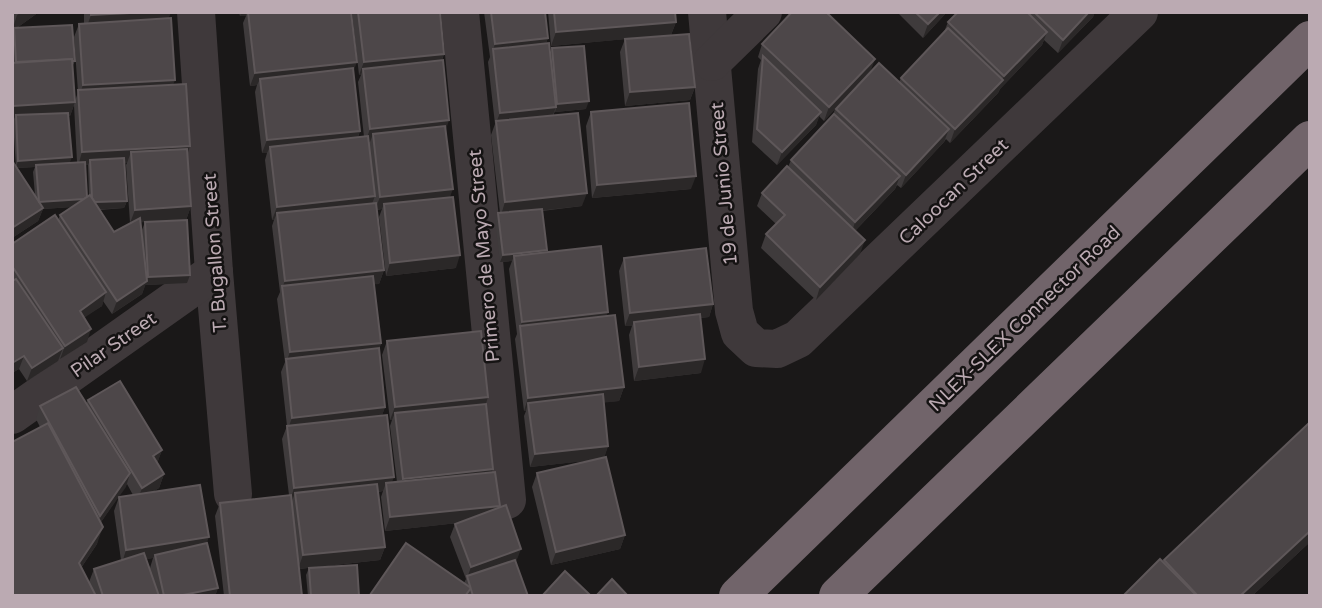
<svg xmlns="http://www.w3.org/2000/svg" width="1322" height="608" font-family="'Varela Round',sans-serif">
<rect width="100%" height="100%" fill="#1a1818"/>
<g fill="none" stroke-linecap="round" stroke-linejoin="round">
<g stroke="#3f393b" stroke-width="38">
<polyline points="196,12 214,272 233,494"/>
<polyline points="460,12 507,500"/>
<polyline points="707,12 734,311 740,333 756,348 777,349 798,339 1139,12"/>
<polyline points="712,62 763,12"/>
<polyline points="12,415 214,272"/>
</g>
<g stroke="#71646a" stroke-width="38">
<polyline points="738,596 1310,40"/>
<polyline points="838,596 1310,140"/>
</g>
</g>
<g fill="#3f3b3c" fill-rule="evenodd">
<path d="M12 12H39L18 27 75 61 72 67 75 101 78 92 74 37 79 24 84 23V12H171L168 18 173 85 187 154 191 206 186 220 190 275 187 283 145 285 142 294 112 314 103 301 102 306 84 317 87 342 60 359 59 358 58 361 27 381 19 369 12 373V244L58 220 60 215 72 207 43 209 38 221 12 238V163L16 167 13 123 14 119H12ZM74 105 77 162 70 163 69 116H70ZM124 163H127L126 165 130 223 114 232 99 210 124 208 127 201ZM85 165H88L89 196 87 197ZM35 167 33 172 35 195 16 168ZM140 222H145L142 230 143 244Z"/>
<polygon points="239,12 351,12 353,72 360,131 358,137 364,137 358,82 361,75 359,75 352,12 440,12 444,54 442,60 450,197 456,268 386,276 379,217 382,209 377,210 384,270 379,284 374,284 381,343 379,350 385,407 382,415 392,483 397,482 390,426 392,420 390,420 382,355 387,341 486,404 492,472 499,508 516,562 528,596 468,596 464,583 466,579 450,537 455,524 457,523 385,531 381,497 383,491 378,492 385,547 380,560 299,569 302,596 224,596 215,516 220,503 289,495 282,439 287,426 281,372 285,362 277,299 280,292 272,226 274,220 272,220 265,160 267,153 262,153 255,92 257,85 250,86 243,23 246,16 240,16"/>
<polygon points="484,12 545,12 548,38 546,43 550,54 552,48 586,109 555,112 555,111 553,116 582,206 542,211 546,252 606,316 624,387 619,401 604,402 608,446 604,457 625,535 620,549 551,565 532,487 537,473 592,460 530,467 524,416 526,411 524,411 515,339 517,334 509,269 512,261 500,262 495,221 498,213 500,213 491,135 495,124 488,62 490,57"/>
<polygon points="548,12 675,12 676,22 671,35 695,87 690,100 625,106 620,52 625,39 551,46"/>
<polygon points="897,12 947,12 923,38"/>
<polygon points="958,12 1095,12 1093,17 1058,53 1044,40 1042,45 1000,89 998,93 950,143 946,139 944,142 901,188 897,185 895,189 855,231 860,254 816,300 761,248 766,234 776,224 757,206 762,193 788,167 791,160 833,115 835,109 824,121 819,116 816,125 777,165 752,142 758,69 761,60 758,57 762,44 870,72 899,82 901,78 944,32 948,22"/>
<polygon points="591,112 691,189 592,198 586,126"/>
<polygon points="624,258 713,304 709,317 700,318 701,373 634,381 629,335 632,326 625,326 619,271"/>
<path d="M88 400 162 450 157 463 164 474 159 488 152 492 206 544 218 588 215 596H12L40 427 36 419 40 406 86 404ZM127 484 133 495 119 497 114 511 121 560 94 569 89 582 81 568 97 544 101 522ZM153 558 150 568 146 559Z"/>
<polygon points="1310,542 1252,596 1123,596 1163,562 1164,560"/>
<polygon points="309,568 359,596 308,596 306,575"/>
</g>
<g fill="#2b2828">
<polygon points="22,12 39,12 14,30 14,28 12,31 17,15"/>
<polygon points="150,12 171,12 165,28 85,32 91,15"/>
<polygon points="241,12 247,12 246,16 240,16"/>
<polygon points="940,12 947,12 923,38 928,24"/>
<polygon points="1089,12 1095,12 1093,17 1058,53 1063,40"/>
<polygon points="676,22 671,35 551,46 556,32"/>
<polygon points="1047,32 1042,45 1000,89 998,93 950,143 955,129 1002,80 1004,76"/>
<polygon points="548,38 543,51 493,50 495,44"/>
<polygon points="444,54 439,67 363,69 361,75 359,75 364,62"/>
<polygon points="875,59 870,73 824,121 829,107"/>
<polygon points="357,62 352,75 260,79 257,85 250,86 255,73"/>
<polygon points="175,80 170,93 78,99 83,85"/>
<polygon points="695,87 690,100 625,106 630,92"/>
<polygon points="589,101 586,109 555,112 557,104"/>
<polygon points="75,102 70,116 16,119 16,115 14,119 12,119 13,106"/>
<polygon points="556,107 551,120 496,123 500,113"/>
<polygon points="821,112 816,125 777,165 782,152"/>
<polygon points="449,120 445,133 373,134 370,142 365,143 370,129"/>
<polygon points="949,129 944,142 901,188 906,175"/>
<polygon points="360,131 355,144 270,147 267,153 262,153 267,140"/>
<polygon points="190,146 186,159 131,152 127,163 90,165 90,160 88,165 78,166 82,152"/>
<polygon points="72,157 69,165 16,168 18,161"/>
<polygon points="696,176 691,189 592,198 597,185"/>
<polygon points="900,176 895,189 851,235 855,222"/>
<polygon points="453,189 448,202 384,204 382,209 375,210 380,197"/>
<polygon points="587,193 582,206 501,215 505,202"/>
<polygon points="375,196 370,209 277,213 274,220 272,220 277,207"/>
<polygon points="87,199 85,206 43,209 38,221 12,238 12,228 39,202"/>
<polygon points="127,201 124,208 89,210 92,203"/>
<polygon points="191,206 186,220 130,223 135,210"/>
<polygon points="865,240 860,254 816,300 820,287"/>
<polygon points="547,250 544,257 514,256 512,261 500,262 503,255"/>
<polygon points="460,255 456,268 386,276 390,263"/>
<polygon points="384,270 379,284 283,294 282,288 285,281"/>
<polygon points="190,275 187,283 145,285 148,277"/>
<polygon points="147,281 142,294 112,314 117,301"/>
<polygon points="106,292 102,306 75,324 80,311"/>
<polygon points="713,304 709,317 634,325 634,322 632,326 625,326 630,313"/>
<polygon points="608,312 603,326 520,328 522,322"/>
<polygon points="91,329 87,342 60,359 65,346"/>
<polygon points="381,343 376,356 286,363 290,352"/>
<polygon points="63,348 58,361 27,381 32,368"/>
<polygon points="24,356 19,369 12,373 12,363"/>
<polygon points="705,359 701,373 634,381 639,367"/>
<polygon points="624,387 619,401 529,411 528,403 526,411 524,411 528,398"/>
<polygon points="488,397 484,410 395,413 392,420 390,420 395,407"/>
<polygon points="385,407 380,421 287,431 292,418"/>
<polygon points="608,446 604,459 530,467 535,454"/>
<polygon points="162,450 157,464 153,456"/>
<polygon points="493,469 488,482 398,492 403,479"/>
<polygon points="130,473 126,487 96,529 100,516"/>
<polygon points="164,474 159,488 137,502 142,488"/>
<polygon points="394,477 389,490 386,483 383,491 296,501 295,493 292,501 290,501 294,488"/>
<polygon points="500,506 495,519 385,531 390,517"/>
<polygon points="103,527 97,544 73,580 79,563"/>
<polygon points="1310,531 1310,542 1252,596 1240,596"/>
<polygon points="625,535 620,549 551,565 556,552"/>
<polygon points="209,537 204,550 155,555 153,558 122,563 126,550"/>
<polygon points="385,547 380,560 298,569 303,555"/>
<polygon points="521,549 516,562 467,578 471,567"/>
<polygon points="218,588 215,596 178,596"/>
</g>
<g fill="#4d4749" stroke="#5e5759" stroke-width="2">
<polygon points="91,12 150,12 91,15"/>
<polygon points="248,12 351,12 357,62 255,73"/>
<polygon points="358,12 440,12 444,54 364,62"/>
<polygon points="491,12 545,12 548,38 495,44"/>
<polygon points="554,12 675,12 676,22 556,32"/>
<polygon points="792,12 826,12 875,59 829,107 762,44"/>
<polygon points="915,12 940,12 928,24"/>
<polygon points="958,12 1027,12 1047,32 1004,76 948,22"/>
<polygon points="1034,12 1089,12 1063,40"/>
<polygon points="171,18 175,80 83,85 79,24"/>
<polygon points="72,25 75,61 72,61 72,59 16,62 14,28"/>
<polygon points="948,28 1003,80 955,129 901,78"/>
<polygon points="689,34 695,87 630,92 625,39"/>
<polygon points="549,43 556,107 500,113 493,49"/>
<polygon points="584,46 589,101 557,104 552,48"/>
<polygon points="763,56 821,112 782,152 757,129"/>
<polygon points="72,59 75,102 13,106 12,63"/>
<polygon points="443,60 449,120 370,129 363,69"/>
<polygon points="879,63 949,129 906,175 836,109"/>
<polygon points="353,68 360,131 267,140 260,79"/>
<polygon points="186,84 190,146 82,152 78,90"/>
<polygon points="689,103 696,176 597,185 591,112"/>
<polygon points="68,113 72,157 18,161 16,115"/>
<polygon points="578,113 587,193 505,202 496,121"/>
<polygon points="834,114 900,176 855,222 791,160"/>
<polygon points="445,126 453,189 380,197 373,134"/>
<polygon points="368,136 375,196 277,207 270,147"/>
<polygon points="187,149 191,206 135,210 131,152"/>
<polygon points="124,158 127,201 95,202 92,198 90,160"/>
<polygon points="13,162 43,208 12,228 12,163"/>
<polygon points="85,162 87,197 84,199 39,202 36,165"/>
<polygon points="787,166 865,240 820,287 766,234 785,215 762,193"/>
<polygon points="90,195 114,232 140,218 147,281 117,301 60,215"/>
<polygon points="453,197 460,255 390,263 384,204"/>
<polygon points="376,203 384,270 285,281 277,213"/>
<polygon points="542,209 547,250 503,255 498,213"/>
<polygon points="55,215 106,292 80,311 91,329 65,346 12,266 12,244"/>
<polygon points="187,220 190,275 148,277 145,222"/>
<polygon points="601,246 608,312 522,322 514,256"/>
<polygon points="706,248 713,304 630,313 624,258"/>
<polygon points="373,276 381,343 290,352 282,286"/>
<polygon points="16,279 63,348 32,368 24,356 12,363 12,281"/>
<polygon points="700,314 705,359 639,367 634,322"/>
<polygon points="615,315 624,387 528,398 520,326"/>
<polygon points="481,331 488,397 395,407 387,341"/>
<polygon points="379,348 385,407 292,418 286,359"/>
<polygon points="120,381 162,450 153,456 164,474 142,488 88,400"/>
<polygon points="76,387 130,473 100,516 40,406"/>
<polygon points="603,394 608,446 535,454 528,403"/>
<polygon points="486,404 493,469 403,479 395,413"/>
<polygon points="387,415 394,477 294,488 287,426"/>
<polygon points="1310,422 1310,531 1240,596 1198,596 1164,560"/>
<polygon points="48,423 103,527 79,563 96,596 12,596 12,442"/>
<polygon points="606,457 625,535 556,552 537,473"/>
<polygon points="495,472 500,506 390,517 386,483"/>
<polygon points="377,484 385,547 303,555 295,493"/>
<polygon points="200,485 209,537 126,550 119,497"/>
<polygon points="291,495 302,596 230,596 220,503"/>
<polygon points="506,505 521,549 471,567 455,524"/>
<polygon points="207,543 218,588 178,596 164,596 155,555"/>
<polygon points="406,543 471,588 465,596 370,595"/>
<polygon points="144,553 159,596 103,596 94,569"/>
<polygon points="1160,559 1197,596 1123,596"/>
<polygon points="515,560 528,596 473,596 467,576"/>
<polygon points="357,565 359,596 311,596 309,568"/>
<polygon points="565,571 590,595 590,596 542,596"/>
<polygon points="612,579 628,596 596,596"/>
</g>
<g text-anchor="middle" stroke-width="5" stroke-linejoin="round" paint-order="stroke">
<g font-size="19" fill="#bbaab2" stroke="#151313">
<text transform="translate(723 184) rotate(-95)" y="7">19 de Junio Street</text>
<text transform="translate(953 191) rotate(-44)" y="7">Caloocan Street</text>
<text transform="translate(214 253) rotate(-94)" y="7">T. Bugallon Street</text>
<text transform="translate(483 256) rotate(-95)" y="7">Primero de Mayo Street</text>
<text transform="translate(1024 318) rotate(-44)" y="7">NLEX-SLEX Connector Road</text>
<text transform="translate(113 344) rotate(-35)" y="7">Pilar Street</text>
</g>
</g>
<rect width="1322" height="608" fill="none" stroke="#bbaab2" stroke-width="28"/>
</svg>
